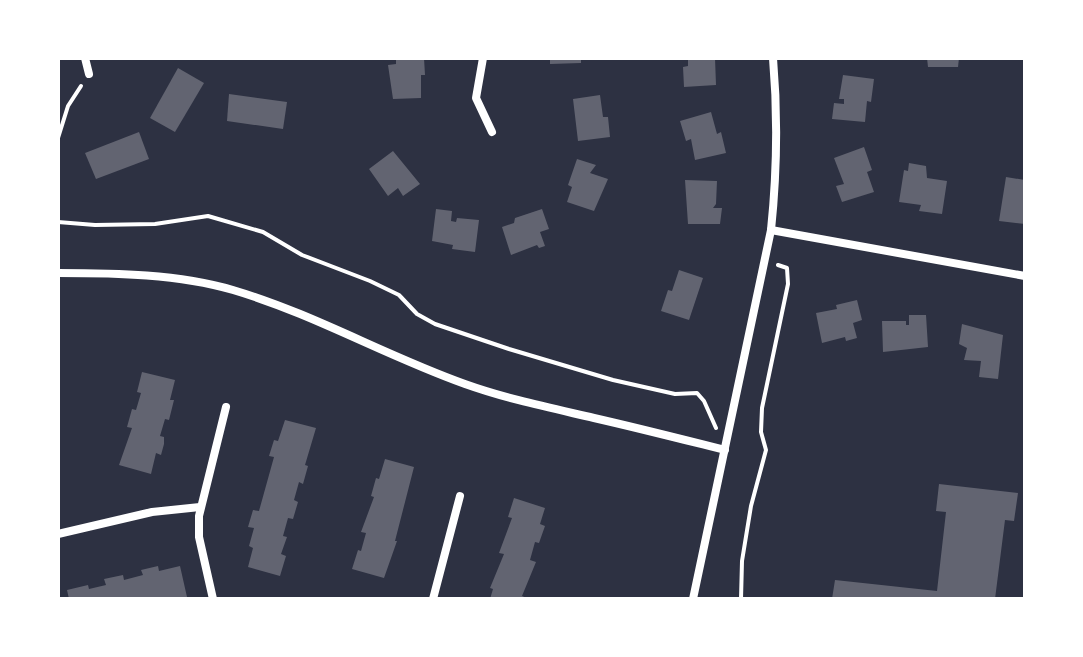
<svg xmlns="http://www.w3.org/2000/svg" width="1083" height="657" font-family="'Sofia Sans Condensed',sans-serif">
<rect width="100%" height="100%" fill="#2d3142"/>
<g fill="#626471">
<polygon points="396,58 424,58 425,75 421,75 421,98 393,99 388,65 396,64"/>
<polygon points="550,58 581,58 581,63 550,64"/>
<polygon points="688,58 715,58 716,85 684,87 683,67 688,66"/>
<polygon points="927,58 959,58 958,67 928,67"/>
<polygon points="178,68 204,83 175,132 150,118"/>
<polygon points="843,75 874,79 871,102 867,101 865,122 832,119 834,103 844,104 844,99 839,99"/>
<polygon points="229,94 287,102 283,129 227,121"/>
<polygon points="600,95 603,117 608,117 610,137 578,141 573,99"/>
<polygon points="711,112 717,134 721,132 726,153 695,160 691,139 686,141 680,121"/>
<polygon points="139,132 149,159 96,179 85,153"/>
<polygon points="864,147 872,170 867,172 874,192 842,202 836,186 844,184 834,158"/>
<polygon points="393,151 420,184 403,196 398,188 388,196 369,169"/>
<polygon points="577,159 596,165 590,173 608,179 594,211 567,202 572,187 568,185"/>
<polygon points="909,163 926,166 927,178 947,181 942,214 919,211 921,205 899,202 904,170 908,171"/>
<polygon points="1006,177 1025,180 1025,224 999,221"/>
<polygon points="685,180 717,181 716,204 713,208 722,208 720,224 688,224"/>
<polygon points="436,209 452,211 451,221 456,222 457,218 479,220 475,252 452,249 453,245 432,241"/>
<polygon points="542,209 549,229 540,232 545,246 539,248 537,245 511,255 502,227 514,223 515,218"/>
<polygon points="679,270 703,278 689,320 661,311 668,290 672,291"/>
<polygon points="857,300 862,320 853,323 857,338 846,341 845,337 822,343 816,313 837,309 836,305"/>
<polygon points="909,315 926,315 928,347 883,352 882,321 906,321 906,325 909,325"/>
<polygon points="962,324 1003,335 998,379 979,377 981,361 964,360 967,348 959,344"/>
<polygon points="142,372 175,380 170,400 174,400 169,420 165,419 160,436 164,437 164,444 161,455 156,453 151,474 119,465 132,428 127,427 132,409 136,410 141,393 137,392"/>
<polygon points="285,420 316,428 305,465 308,466 303,484 299,482 294,500 298,502 293,519 288,518 283,536 287,537 281,554 286,556 280,576 248,567 253,548 249,546 254,528 248,527 253,510 259,511 274,457 269,456 274,440 278,441"/>
<polygon points="385,459 414,467 395,541 397,541 384,578 352,569 358,550 361,551 366,533 361,532 374,497 371,496 376,478 379,479"/>
<polygon points="939,484 1018,493 1014,521 1005,520 995,599 832,599 835,580 937,591 946,512 936,511"/>
<polygon points="514,498 545,508 540,524 545,526 539,543 535,542 530,560 536,562 522,596 529,599 490,599 493,589 490,588 504,554 499,553 512,518 508,517"/>
<polygon points="158,566 159,571 180,566 187,597 69,599 67,590 88,585 89,589 106,585 104,579 123,575 124,580 143,575 141,570"/>
</g>
<g fill="none" stroke-linecap="round" stroke-linejoin="round">
<g stroke="#fff" stroke-width="4">
<polyline points="58,138 68,106 81,86"/>
<polyline points="58,222 95,225 155,224 208,216 263,232 302,255 370,281 399,295 417,314 435,324 509,349 613,380 675,394 697,393 704,401 716,428"/>
<polyline points="741,599 742,561 751,506 766,450 761,432 762,408 788,284 787,268 778,265"/>
</g>
<g stroke="#fff" stroke-width="8">
<polyline points="85,58 89,74"/>
<polyline points="483,58 476,98 492,132"/>
<polyline points="771,230 1025,276"/>
<path d="M58 273C116 273 178 274 233 290 314 314 386 356 465 384 507 399 551 408 594 418 638 428 681 439 725 450"/>
<polyline points="58,534 152,512 200,507"/>
<polyline points="213,599 199,537 199,516 226,407"/>
<polyline points="433,599 460,496"/>
<path d="M693 599 771 230C777 172 778 116 773 58"/>
</g>
</g>
<rect width="1083" height="657" fill="none" stroke="#ffffff" stroke-width="120"/>
</svg>
